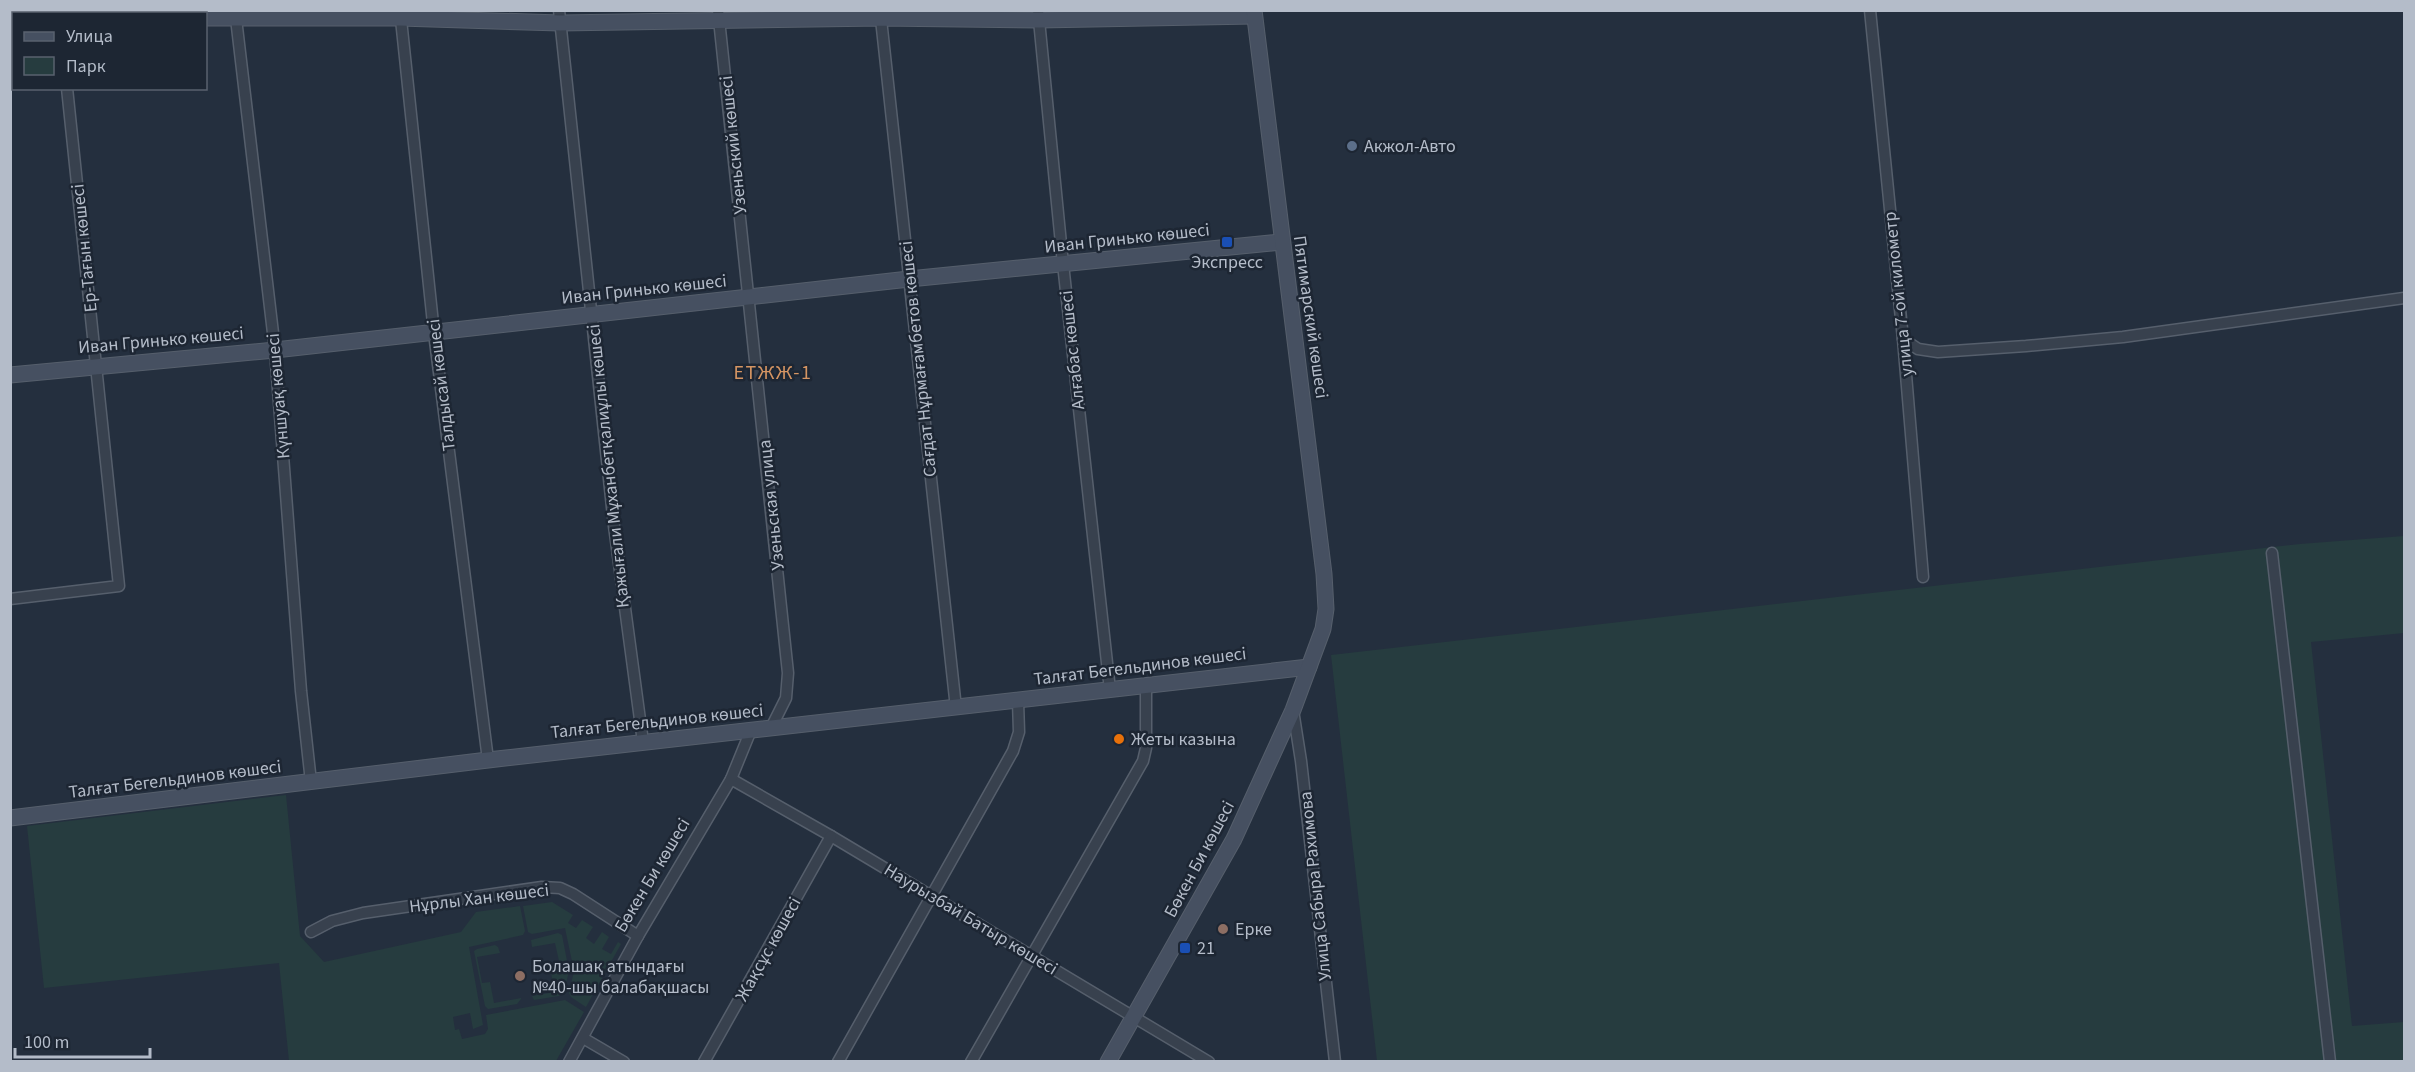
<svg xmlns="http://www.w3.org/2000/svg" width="2415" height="1072" font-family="'Source Sans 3',sans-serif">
<rect width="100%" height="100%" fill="#242f3e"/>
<g fill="#263c3f">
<polygon points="2404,536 2404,633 2311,642 2352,1026 2404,1022 2404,1061 1377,1061 1331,655 2300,544"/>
<polygon points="286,795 300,936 324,962 461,932 476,912 520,906 525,931 523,935 469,947 483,1025 473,1029 470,1013 453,1017 455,1030 459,1029 462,1039 485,1034 488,1029 486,1015 565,1000 584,1012 556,1061 289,1061 279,963 44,988 27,826"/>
<polygon points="552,902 573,915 568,923 576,928 582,920 593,927 586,938 594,944 602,932 609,937 602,949 611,954 618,942 621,944 586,1007 571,997 569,993 574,971 565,928 532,934 528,932 523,906"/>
<polygon points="558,933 562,935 569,971 564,992 559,996 534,1000 532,996 555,992 551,973 561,970 555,943 532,947 531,940"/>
<polygon points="495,945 498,947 500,953 477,957 482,983 490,982 494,1003 521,998 521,999 517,1004 488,1009 485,1006 474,951 477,949"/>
</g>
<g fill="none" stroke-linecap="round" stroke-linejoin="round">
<g stroke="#565f6c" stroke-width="13">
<g id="street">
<polyline points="45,10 46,14"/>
<polyline points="235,10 275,350 301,691 311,782"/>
<polyline points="400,10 434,333 488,760"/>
<polyline points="559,10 614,526 643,742"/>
<polyline points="718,10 788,673 786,698 771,728"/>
<polyline points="880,10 956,708"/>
<polyline points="1038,10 1063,264 1110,690"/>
<polyline points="1870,10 1903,339 1923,577"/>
<polyline points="1903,339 1918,349 1938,352 2026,346 2123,337 2404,298"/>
<polyline points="2272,553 2330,1062"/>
<polyline points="10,599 119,586 67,88"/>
<polyline points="1293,710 1301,761 1335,1062"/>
<polyline points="731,779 831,836 1209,1062"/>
<polyline points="311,932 332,921 363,913 542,887 560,888 573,894 638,936"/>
<polyline points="583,1038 624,1062"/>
<polyline points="569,1062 638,936 731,779 751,730"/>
<polyline points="704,1062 831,836"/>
<polyline points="838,1062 1013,751 1019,732 1018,701"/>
<polyline points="971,1062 1143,761 1146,748 1146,684"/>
</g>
</g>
<g stroke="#565f6c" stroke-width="17">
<g id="secondary">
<polyline points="206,18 400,18 560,23 881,18 1039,20 1254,16"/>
<polyline points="10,21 14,21"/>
<polyline points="10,375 275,350 909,279 1281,242"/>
<polyline points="10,818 488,760 1309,667"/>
<polyline points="1108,1062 1234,839 1293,710 1323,629 1326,609 1324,574 1254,10"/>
</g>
</g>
<use href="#street" stroke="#38414e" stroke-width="10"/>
<use href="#secondary" stroke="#465061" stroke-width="15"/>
</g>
<circle fill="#5c6f8a" stroke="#1d2633" stroke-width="2" cx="1352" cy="146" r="6"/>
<g fill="#1a4fb4" stroke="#1d2633" stroke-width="2">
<rect x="1221" y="236" width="12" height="12" rx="3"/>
<rect x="1179" y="942" width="12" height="12" rx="3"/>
</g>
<circle fill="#e8710a" stroke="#1d2633" stroke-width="2" cx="1119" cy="739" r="6"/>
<g fill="#8d6e63" stroke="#1d2633" stroke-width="2">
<circle cx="1223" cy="929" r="6"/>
<circle cx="520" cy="976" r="6"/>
</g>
<g text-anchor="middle" stroke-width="5" stroke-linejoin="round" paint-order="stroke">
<g font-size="18" fill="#b4bcc9" stroke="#1d2633">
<text transform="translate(733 145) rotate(-96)" y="6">Узеньский көшесі</text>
<text transform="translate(1127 238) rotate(-6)" y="6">Иван Гринько көшесі</text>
<text transform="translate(84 248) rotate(-96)" y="6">Ер-Тағын көшесі</text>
<text transform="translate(644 289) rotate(-6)" y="6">Иван Гринько көшесі</text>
<text transform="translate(1898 294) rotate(-96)" y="6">улица 7-ой километр</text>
<text transform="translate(1311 317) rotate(82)" y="6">Пятимарский көшесі</text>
<text transform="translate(161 340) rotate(-5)" y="6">Иван Гринько көшесі</text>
<text transform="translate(1072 350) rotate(-96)" y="6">Алғабас көшесі</text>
<text transform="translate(918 359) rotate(-96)" y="6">Сағдат Нұрмағамбетов көшесі</text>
<text transform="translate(441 385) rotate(-97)" y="6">Талдысай көшесі</text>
<text transform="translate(278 396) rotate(-95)" y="6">Күншуақ көшесі</text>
<text transform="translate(608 466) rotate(-96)" y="6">Қажығали Мұханбетқалиұлы көшесі</text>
<text transform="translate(771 505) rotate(-96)" y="6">Узеньская улица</text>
<text transform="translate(1140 666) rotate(-7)" y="6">Талғат Бегельдинов көшесі</text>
<text transform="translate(657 721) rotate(-6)" y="6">Талғат Бегельдинов көшесі</text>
<text transform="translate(175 779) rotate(-7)" y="6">Талғат Бегельдинов көшесі</text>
<text transform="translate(1199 859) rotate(-62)" y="6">Бөкен Би көшесі</text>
<text transform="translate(652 875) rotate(-59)" y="6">Бөкен Би көшесі</text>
<text transform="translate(1315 886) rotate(-96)" y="6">Улица Сабыра Рахимова</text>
<text transform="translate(479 898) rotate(-7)" y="6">Нұрлы Хан көшесі</text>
<text transform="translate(971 919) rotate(31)" y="6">Наурызбай Батыр көшесі</text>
<text transform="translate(768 949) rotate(-61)" y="6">Жақсұс көшесі</text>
</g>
<g font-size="18" fill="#b4bcc9" stroke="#1d2633" text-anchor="start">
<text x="1364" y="152">Акжол-Авто</text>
<text x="1227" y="268" text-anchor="middle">Экспресс</text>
<text x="1131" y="745">Жеты казына</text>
<text x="1235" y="935">Ерке</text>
<text x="1197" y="954">21</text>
<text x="532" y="972">Болашақ атындағы<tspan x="532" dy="21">№40-шы балабақшасы</tspan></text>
</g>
<g font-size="20" letter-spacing="1.5" fill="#d59563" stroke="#1d2633">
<text x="773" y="379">ЕТЖЖ-1</text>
</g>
</g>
<rect width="2415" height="1072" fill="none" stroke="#b4bcc9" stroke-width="24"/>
<rect x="12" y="12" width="195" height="78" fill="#1d2633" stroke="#59626f" stroke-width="1.5"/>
<rect x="24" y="32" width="30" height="9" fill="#465061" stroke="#59626f" stroke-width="1.5"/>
<text x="66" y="42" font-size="18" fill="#b4bcc9">Улица</text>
<rect x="24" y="57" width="30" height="18" fill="#263c3f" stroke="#59626f" stroke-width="1.5"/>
<text x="66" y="72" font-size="18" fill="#b4bcc9">Парк</text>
<path d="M15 1048v9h135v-9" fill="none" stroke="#b4bcc9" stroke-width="3"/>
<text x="24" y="1048" font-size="18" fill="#b4bcc9" stroke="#1d2633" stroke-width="4.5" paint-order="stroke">100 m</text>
</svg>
